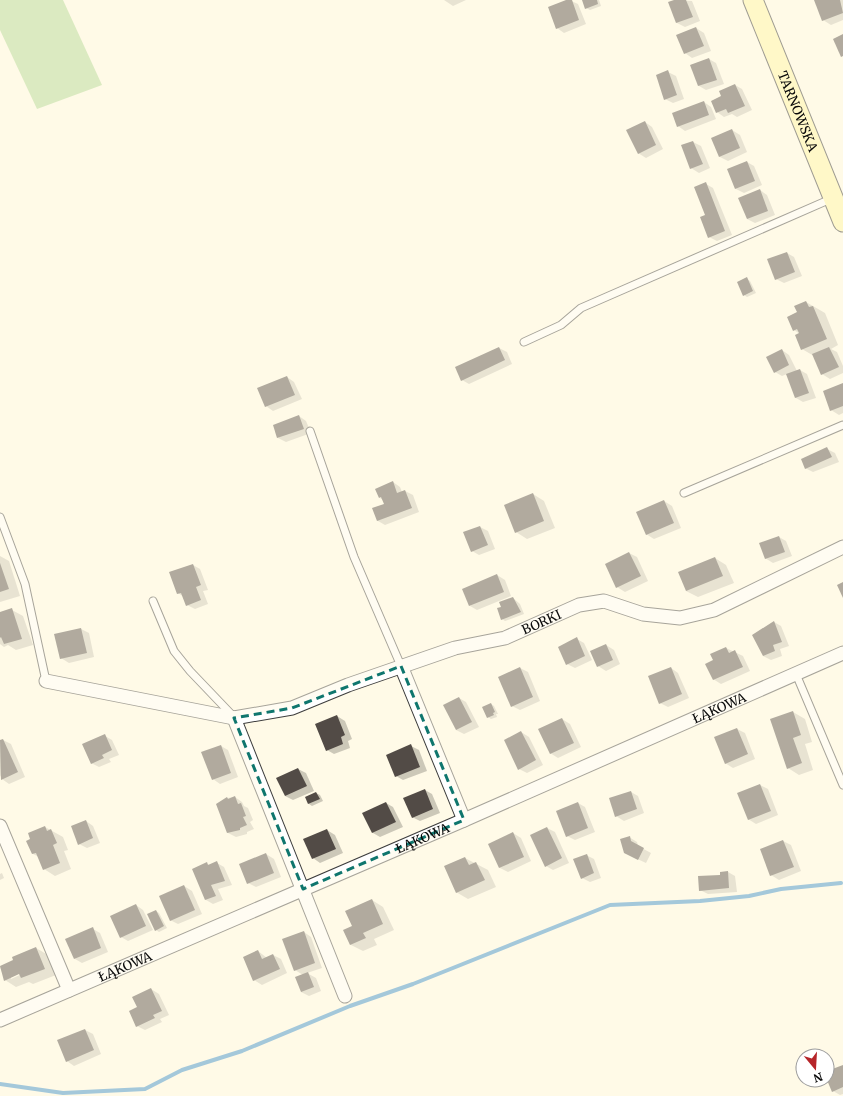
<svg xmlns="http://www.w3.org/2000/svg" width="843" height="1096" font-family="Merriweather,serif">
<rect width="100%" height="100%" fill="#fffae7"/>
<polygon fill="#b0d892" points="0,0 63,0 102,85 37,109 0,30"/>
<g fill="#0003" fill-rule="evenodd">
<polygon points="444,0 466,0 453,6"/>
<polygon points="569,0 578,4 586,24 564,33 557,28"/>
<polygon points="583,0 599,0 601,6 590,10 586,8"/>
<polygon points="677,0 692,1 700,21 685,27 677,23"/>
<polygon points="815,0 843,0 843,20 831,25 823,20"/>
<polygon points="696,28 704,33 711,51 692,58 685,53"/>
<polygon points="709,59 716,63 724,84 706,90 699,86 691,65"/>
<polygon points="668,72 676,76 684,99 673,103 665,99"/>
<polygon points="735,85 742,89 752,110 737,117 732,114 724,117 717,112"/>
<polygon points="704,102 711,107 716,119 685,131 678,126"/>
<polygon points="645,122 652,127 663,149 646,158 638,153"/>
<polygon points="732,130 740,135 747,152 728,161 720,157 712,139"/>
<polygon points="693,142 701,146 710,168 699,173 691,168"/>
<polygon points="747,162 754,166 762,185 744,193 736,189"/>
<polygon points="706,184 713,188 732,235 717,241 709,237"/>
<polygon points="760,190 767,195 775,215 755,223 747,219"/>
<polygon points="787,253 794,257 802,276 784,283 776,279"/>
<polygon points="747,279 750,281 756,293 747,297 744,295"/>
<polygon points="806,302 825,313 838,345 831,349 837,352 843,366 843,373 830,379 822,374 814,356 802,349 800,334 794,330 798,313"/>
<polygon points="499,348 507,352 512,364 469,384 462,380"/>
<polygon points="782,350 789,355 797,371 800,370 807,374 816,398 803,402 796,398 787,374 782,376 775,372"/>
<polygon points="287,377 294,382 302,399 273,411 266,406"/>
<polygon points="843,384 843,413 839,415 831,410"/>
<polygon points="299,416 306,421 311,433 286,442 278,438"/>
<polygon points="827,449 835,453 839,462 813,472 805,468"/>
<polygon points="393,482 400,487 402,492 405,491 413,495 419,512 385,525 378,521 373,509 385,505 383,500 380,498"/>
<polygon points="533,494 544,501 555,528 527,539 516,532"/>
<polygon points="664,501 672,506 681,528 654,539 646,534"/>
<polygon points="480,527 488,531 495,549 479,555 472,551"/>
<polygon points="779,537 786,541 792,556 773,563 765,558"/>
<polygon points="629,553 637,557 648,581 625,592 617,587"/>
<polygon points="0,556 9,561 20,596 0,602"/>
<polygon points="715,558 726,565 734,583 698,597 686,591"/>
<polygon points="193,565 200,569 208,590 203,591 208,604 195,609 187,605 184,597 178,593"/>
<polygon points="497,575 505,580 511,596 477,610 470,606"/>
<polygon points="513,598 520,604 524,614 505,621 502,619 502,607"/>
<polygon points="12,610 23,616 33,645 16,650 8,645 4,647 0,644 0,613"/>
<polygon points="774,622 781,626 789,646 780,649 782,656 771,660 763,656"/>
<polygon points="81,629 89,633 94,657 69,663 61,658"/>
<polygon points="577,639 584,643 592,660 575,668 567,664"/>
<polygon points="606,645 614,650 620,664 606,671 598,666"/>
<polygon points="726,648 743,656 750,671 721,684 713,679 714,661"/>
<polygon points="520,668 528,672 540,701 520,710 512,706"/>
<polygon points="671,668 678,673 689,698 668,707 660,703"/>
<polygon points="459,698 466,702 479,727 464,734 456,730"/>
<polygon points="491,704 494,706 498,714 496,714 497,717 491,719 488,717"/>
<polygon points="793,712 805,719 812,742 805,744 813,770 799,775 788,768"/>
<polygon points="337,716 345,721 352,739 348,741 350,748 334,754 327,750"/>
<polygon points="562,719 570,724 581,747 558,758 550,753"/>
<polygon points="737,729 745,733 755,759 733,768 725,763"/>
<polygon points="521,732 529,737 543,765 527,773 519,769"/>
<polygon points="105,736 112,740 119,755 109,759 111,762 99,767 91,763"/>
<polygon points="3,740 11,744 25,777 9,784 2,779 0,775 0,741"/>
<polygon points="221,746 228,750 238,777 220,784 213,779"/>
<polygon points="411,746 419,750 427,771 403,780 396,776"/>
<polygon points="298,769 306,773 314,791 293,800 285,796"/>
<polygon points="760,785 768,789 778,815 756,824 748,819"/>
<polygon points="425,790 432,794 440,813 420,821 412,817"/>
<polygon points="631,792 638,796 644,813 624,821 616,816"/>
<polygon points="316,793 320,795 323,801 312,806 309,804 306,797"/>
<polygon points="235,797 242,802 244,806 248,808 253,820 250,822 254,829 247,832 247,834 236,837 228,833 227,798"/>
<polygon points="386,803 393,807 403,827 380,837 373,833 364,813"/>
<polygon points="578,803 585,807 595,832 575,840 567,836"/>
<polygon points="86,821 93,826 100,843 87,848 79,844"/>
<polygon points="45,827 63,837 68,850 64,851 71,869 55,876 44,869 39,857 33,854"/>
<polygon points="547,828 555,832 569,863 553,870 546,866 532,835"/>
<polygon points="327,830 335,835 343,853 320,863 313,858"/>
<polygon points="513,833 521,838 531,861 508,872 500,868 490,844"/>
<polygon points="629,837 637,842 638,846 651,853 646,863 633,857"/>
<polygon points="783,841 791,845 801,871 779,880 771,875"/>
<polygon points="266,854 274,859 281,877 256,887 248,883"/>
<polygon points="586,855 594,859 601,878 590,882 582,878"/>
<polygon points="465,858 488,870 496,887 468,899 456,892"/>
<polygon points="217,863 224,867 232,885 218,889 223,900 213,904 206,900 207,864 210,865"/>
<polygon points="728,872 735,876 737,892 708,894 700,890"/>
<polygon points="2,873 4,878 0,880 0,874"/>
<polygon points="184,886 192,891 202,914 178,924 170,920"/>
<polygon points="372,900 383,907 394,930 374,939 377,945 363,951 351,945 345,930 353,927"/>
<polygon points="136,905 143,910 153,930 128,941 121,937"/>
<polygon points="156,911 159,913 167,928 159,932 156,930"/>
<polygon points="93,929 100,933 108,952 82,963 75,959"/>
<polygon points="304,932 311,937 322,968 307,973 316,978 321,991 309,996 301,992 303,975 295,970"/>
<path d="M36 948 48 955 56 975 33 984 29 982 16 987 5 980 0 967 15 961ZM23 972 24 973 11 979V977Z"/>
<polygon points="258,951 267,958 273,955 281,959 287,973 262,985 254,980"/>
<polygon points="151,989 159,994 169,1015 160,1019 162,1022 145,1030 137,1026 138,1007"/>
<polygon points="85,1030 93,1034 101,1054 74,1066 67,1061"/>
<polygon points="843,1066 843,1094 840,1095 833,1091 827,1077 827,1072"/>
</g>
<g fill="none" stroke-linecap="round" stroke-linejoin="round">
<polyline stroke="#358ccb" stroke-width="4" points="0,1084 63,1093 145,1089 182,1070 242,1051 350,1006 413,984 610,905 700,901 749,896 781,889 841,883"/>
</g>
<g fill="#524b46">
<polygon points="566,0 572,0 579,20 556,29 548,7"/>
<polygon points="582,0 597,0 598,4 585,9"/>
<polygon points="674,0 686,0 693,17 676,23 668,2"/>
<polygon points="814,0 840,0 843,13 822,21"/>
<polygon points="696,27 704,46 684,54 676,35"/>
<polygon points="843,34 843,56 841,57 833,39"/>
<polygon points="709,58 717,80 698,86 690,65"/>
<polygon points="668,70 677,95 664,100 656,75"/>
<polygon points="735,84 745,106 728,113 726,109 716,113 711,101 721,96 719,91"/>
<polygon points="704,101 709,115 677,127 672,113"/>
<polygon points="645,121 656,145 638,154 626,130"/>
<polygon points="732,129 740,148 719,157 711,138"/>
<polygon points="693,141 703,164 690,169 681,145"/>
<polygon points="747,161 755,181 735,189 727,169"/>
<polygon points="706,182 725,231 708,238 700,217 705,215 694,187"/>
<polygon points="760,189 768,211 747,219 738,198"/>
<polygon points="787,252 795,272 775,280 767,259"/>
<polygon points="747,277 753,291 743,296 737,282"/>
<polygon points="806,301 809,307 813,306 827,339 801,350 795,335 799,333 797,329 793,331 787,317 797,312 794,306"/>
<polygon points="499,347 505,360 461,381 455,367"/>
<polygon points="829,347 839,367 821,375 812,354"/>
<polygon points="782,349 789,365 774,373 766,357"/>
<polygon points="800,369 809,393 795,398 786,374"/>
<polygon points="287,376 295,395 265,407 257,388"/>
<polygon points="843,383 843,406 830,411 823,391"/>
<polygon points="299,415 304,429 277,438 273,425"/>
<polygon points="827,447 832,457 805,469 801,459"/>
<polygon points="393,481 397,493 405,490 412,508 377,521 372,508 384,504 381,497 379,498 375,489"/>
<polygon points="533,493 544,521 515,533 504,505"/>
<polygon points="664,500 674,523 646,535 636,512"/>
<polygon points="480,526 488,545 471,552 463,532"/>
<polygon points="779,536 785,552 765,559 759,543"/>
<polygon points="629,552 641,576 616,588 605,564"/>
<polygon points="715,557 723,576 686,591 678,572"/>
<polygon points="0,563 9,589 0,592"/>
<polygon points="193,564 201,585 196,587 201,600 186,606 181,593 177,594 169,572"/>
<polygon points="497,574 504,592 469,606 462,589"/>
<polygon points="843,582 843,598 837,585"/>
<polygon points="513,597 521,612 501,620 497,608 501,607 499,602"/>
<polygon points="12,608 22,639 4,644 1,637 0,638 0,612"/>
<polygon points="774,621 782,642 773,645 775,651 763,656 752,635"/>
<polygon points="81,628 87,653 60,659 54,634"/>
<polygon points="577,637 585,656 566,665 558,647"/>
<polygon points="606,644 613,660 597,667 590,651"/>
<polygon points="726,647 729,653 735,650 743,667 713,680 705,664 713,660 710,654"/>
<polygon points="520,667 533,697 511,707 498,677"/>
<polygon points="671,667 682,694 659,704 648,676"/>
<polygon points="459,697 472,722 456,730 443,705"/>
<polygon points="491,703 495,712 493,713 494,715 487,718 482,707"/>
<polygon points="793,711 801,735 793,738 802,763 787,769 770,719"/>
<polygon points="337,715 345,735 341,737 343,744 326,751 315,724"/>
<polygon points="562,718 574,743 550,754 538,729"/>
<polygon points="737,728 748,754 725,764 714,737"/>
<polygon points="521,731 536,760 518,770 504,740"/>
<polygon points="105,734 112,750 102,755 104,758 91,764 82,744"/>
<polygon points="3,739 18,772 1,780 0,740"/>
<polygon points="411,744 420,767 395,777 386,755"/>
<polygon points="221,745 231,773 212,780 201,752"/>
<polygon points="298,768 307,786 285,796 276,778"/>
<polygon points="760,784 771,811 748,820 737,793"/>
<polygon points="425,789 433,809 412,818 403,798"/>
<polygon points="631,791 637,809 615,817 609,798"/>
<polygon points="316,792 320,799 308,804 305,797"/>
<polygon points="235,796 238,804 241,803 246,816 243,817 247,825 240,828 240,830 227,833 216,804 227,797 228,799"/>
<polygon points="386,802 396,822 372,833 362,813"/>
<polygon points="578,802 588,828 566,837 556,811"/>
<polygon points="86,820 93,838 78,845 71,826"/>
<polygon points="45,826 47,831 51,829 57,843 53,845 60,863 43,870 36,853 32,854 26,841 30,839 28,833"/>
<polygon points="547,827 562,858 545,867 530,835"/>
<polygon points="327,829 336,849 312,859 303,839"/>
<polygon points="513,832 524,857 499,868 488,844"/>
<polygon points="630,836 631,841 644,848 638,860 624,853 620,839"/>
<polygon points="783,840 794,867 770,876 760,849"/>
<polygon points="266,853 274,873 247,884 239,864"/>
<polygon points="587,854 594,873 581,879 573,859"/>
<polygon points="465,857 469,865 476,862 485,880 456,893 444,866"/>
<polygon points="217,861 225,881 211,885 216,896 205,900 192,869 207,862 208,865"/>
<polygon points="728,871 729,888 699,891 698,876 720,875 720,872"/>
<polygon points="184,885 195,910 170,921 159,896"/>
<polygon points="372,899 383,924 363,933 366,938 350,945 343,930 352,926 345,911"/>
<polygon points="136,904 146,926 120,938 110,916"/>
<polygon points="156,910 164,926 155,931 147,914"/>
<polygon points="93,927 101,948 74,959 65,939"/>
<polygon points="304,931 315,963 294,971 282,939"/>
<polygon points="36,947 45,969 21,978 19,974 4,981 0,966 13,960 12,957"/>
<polygon points="258,950 262,959 273,954 280,969 253,981 243,957"/>
<polygon points="308,972 314,987 301,992 295,977"/>
<polygon points="151,988 162,1011 153,1015 155,1018 136,1027 129,1011 137,1007 132,997"/>
<polygon points="85,1029 94,1050 66,1062 57,1040"/>
<polygon points="843,1065 843,1087 832,1092 827,1080 827,1071"/>
</g>
<g fill="none" stroke-linecap="round" stroke-linejoin="round">
<g stroke="#3d3d3d" stroke-width="9">
<g id="lane">
<polyline points="524,342 561,325 581,308 833,198"/>
<polyline points="310,431 354,557 401,666"/>
<polyline points="684,493 843,425"/>
<polyline points="0,517 25,584 46,681"/>
<polyline points="153,601 174,651 190,671 233,716"/>
<polyline points="796,674 843,785"/>
</g>
</g>
<g stroke="#3d3d3d" stroke-width="15">
<g id="street">
<polyline points="401,666 464,820"/>
<path id="s1" d="M46 681 234 718 292 708 348 685 455 648 505 638 579 605 604 601 643 614 680 618 714 610 843 547"/>
<polyline points="234,718 345,996"/>
<polyline points="0,826 69,990"/>
<path id="s2" d="M0 1020 464 820 843 653"/>
</g>
</g>
<g stroke="#2c2c2c" stroke-width="21">
<g id="secondary">
<path id="s3" d="M753 0 843 222"/>
</g>
</g>
<use href="#lane" stroke="#fff" stroke-width="7"/>
<use href="#street" stroke="#fff" stroke-width="13"/>
<use href="#secondary" stroke="#fef6a2" stroke-width="19"/>
</g>
<path d="M0 0H843V1096H0ZM401 666 464 820 303 889 234 718 292 708Z" fill="#fffae7" fill-opacity=".55" fill-rule="evenodd"/>
<path fill="none" stroke="#0f766e" stroke-width="3" stroke-dasharray="8 5" stroke-linejoin="round" d="M401 666 464 820 303 889 234 718 292 708Z"/>
<g text-anchor="middle" stroke-width="4" stroke-linejoin="round" paint-order="stroke">
<g font-size="13" fill="#0a0a0a" stroke="#fff">
<text dy="5" stroke="none"><textPath href="#s3" startOffset="120">TARNOWSKA</textPath></text>
<text dy="5" stroke="none"><textPath href="#s1" startOffset="515">BORKI</textPath></text>
<text dy="5" stroke="none"><textPath href="#s2" startOffset="784">ŁĄKOWA</textPath></text>
<text dy="5" stroke="none"><textPath href="#s2" startOffset="460">ŁĄKOWA</textPath></text>
<text dy="5" stroke="none"><textPath href="#s2" startOffset="136">ŁĄKOWA</textPath></text>
</g>
</g>
<g transform="translate(815 1068) rotate(162)"><circle r="19" fill="#ffffff" stroke="#9d9d9d"/>
<path d="M0-3L7 15L0 10L-7 15Z" fill="#b62529"/>
<text y="-6" font-size="11" font-weight="bold" text-anchor="middle" fill="#0a0a0a">N</text>
</g>
</svg>
